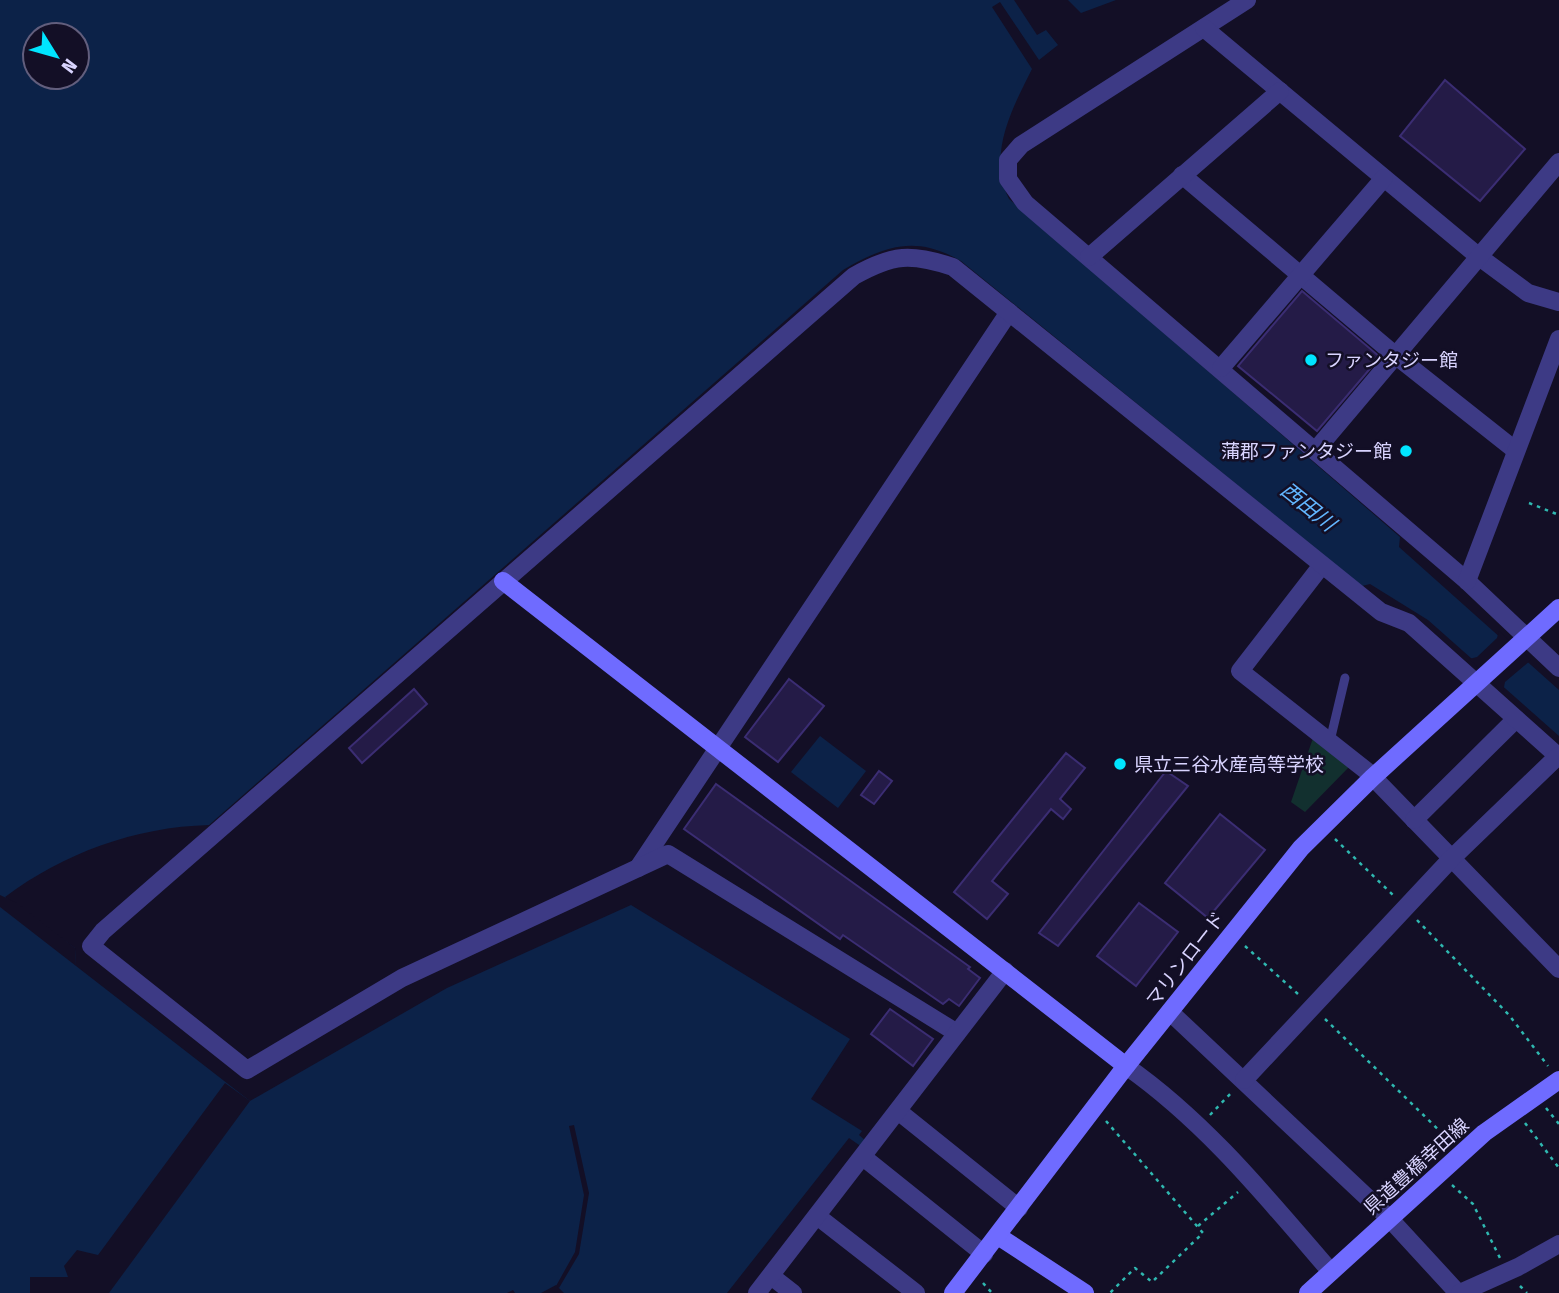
<svg xmlns="http://www.w3.org/2000/svg" width="1559" height="1293" font-family="'Fira Sans Condensed','Noto Sans JP',sans-serif">
<rect width="100%" height="100%" fill="#130f26"/>
<polygon fill="#12302f" points="1313,738 1349,767 1305,812 1291,802"/>
<g fill="#0c2248" fill-rule="evenodd">
<path d="M0 0H1014L1037 35 1046 30 1058 45 1039 60 1000 2 992 7 1032 69C1012 109 987 154 1009 199L1400 537 1399 547 1559 690V736L1428 620 1370 584 1362 586 961 261C916 235 886 245 843 270L209 825C135 827 64 853 5 897L75 948 76 966 250 1101 447 988 631 905 850 1039 811 1099 862 1131 859 1135 866 1141 862 1147 849 1138 727 1293H564L556 1285 541 1293H515L513 1290 507 1293H0ZM35 35H77V77H35Z"/>
<polygon points="1068,0 1116,0 1081,13"/>
<polygon points="820,736 866,771 838,808 791,772"/>
</g>
<g fill="#130f26">
<polygon points="1499,631 1531,660 1505,682 1503,692 1469,659 1477,657 1497,638"/>
<polygon points="0,895 17,903 75,948 76,966 0,907"/>
<polygon points="225,1083 250,1101 109,1293 30,1293 30,1277 68,1277 64,1266 77,1250 98,1255"/>
<polygon points="574,1125 589,1193 579,1254 559,1288 556,1286 575,1252 584,1195 569,1126"/>
</g>
<g fill="#241b47" stroke="#3b2d73" stroke-width="2">
<polygon points="1445,80 1525,149 1480,201 1400,136"/>
<polygon points="1302,291 1380,357 1317,431 1238,366"/>
<polygon points="789,679 824,706 778,762 745,737"/>
<polygon points="414,689 427,704 362,763 349,748"/>
<polygon points="1066,753 1085,768 1060,799 1071,809 1063,819 1051,809 992,881 1008,894 987,919 954,892"/>
<polygon points="879,771 892,781 874,804 861,795"/>
<polygon points="1166,771 1188,786 1058,946 1039,933"/>
<polygon points="716,784 970,967 968,969 980,978 959,1006 949,999 943,1004 843,935 840,939 684,829"/>
<polygon points="1220,814 1265,850 1208,918 1165,883"/>
<polygon points="1139,903 1178,932 1136,986 1097,956"/>
<polygon points="890,1009 933,1039 913,1066 871,1034"/>
</g>
<g fill="none" stroke-linecap="round" stroke-linejoin="round">
<g stroke="#2fb8b0" stroke-width="2.5" stroke-dasharray="3.5 5" stroke-linecap="butt">
<polyline points="1529,503 1559,515"/>
<polyline points="1335,839 1393,895"/>
<polyline points="1417,920 1509,1015 1548,1066"/>
<polyline points="1245,946 1299,995"/>
<polyline points="1325,1019 1450,1141"/>
<polyline points="1546,1108 1559,1124"/>
<polyline points="1210,1115 1232,1092"/>
<polyline points="1106,1121 1203,1233 1152,1282 1135,1268 1110,1293"/>
<polyline points="1525,1123 1559,1168"/>
<polyline points="1452,1185 1473,1204 1500,1258"/>
<polyline points="1198,1226 1238,1192"/>
<polyline points="983,1283 992,1293"/>
<polyline points="1520,1286 1527,1293"/>
</g>
<polyline stroke="#3d3a85" stroke-width="9" points="1330,741 1345,678"/>
<g stroke="#3d3a85" stroke-width="18">
<polyline points="1247,0 1021,145 1008,160 1008,179 1025,203 1467,581 1559,668"/>
<polyline points="1204,28 1478,256 1528,293 1559,302"/>
<polyline points="1182,175 1395,355 1515,450"/>
<polyline points="1089,257 1280,91"/>
<polyline points="1221,368 1384,178"/>
<polyline points="1315,451 1559,162"/>
<polyline points="1322,565 1240,671 1368,772 1559,969"/>
<polyline points="1467,581 1559,339"/>
<polyline points="1414,820 1516,719"/>
<polyline points="638,868 1009,312"/>
<polyline points="1170,1012 1389,1218 1458,1293"/>
<path d="M957 1033 668 854 402 978 247 1070 91 946 103 931 854 276C893 254 911 253 953 267L1381 612 1409 623 1559 757"/>
<path d="M1126 1066C1206 1122 1268 1199 1331 1272"/>
<polyline points="1244,1080 1451,859 1558,756"/>
<polyline points="898,1111 1019,1208"/>
<polyline points="863,1157 984,1254"/>
<polyline points="817,1216 916,1293"/>
<polyline points="771,1276 793,1293"/>
<polyline points="757,1293 1005,971"/>
<polyline points="1460,1293 1518,1267 1559,1244"/>
</g>
<g stroke="#6f6bff" stroke-width="18">
<polyline points="503,581 1126,1066"/>
<polyline points="998,1236 1085,1293"/>
<polyline points="953,1293 1126,1066 1301,848 1372,778 1559,608"/>
<polyline points="1308,1293 1484,1133 1559,1080"/>
</g>
</g>
<g fill="#00e5ff" stroke="#130f26" stroke-width="2.5">
<circle cx="1311" cy="360" r="7"/>
<circle cx="1406" cy="451" r="7"/>
<circle cx="1120" cy="764" r="7"/>
</g>
<g text-anchor="middle" stroke-width="5" stroke-linejoin="round" paint-order="stroke">
<g font-size="19" fill="#d9d4ff" stroke="#130f26" text-anchor="start">
<text x="1325" y="367">ファンタジー館</text>
<text x="1392" y="458" text-anchor="end">蒲郡ファンタジー館</text>
<text x="1134" y="771">県立三谷水産高等学校</text>
</g>
<g font-size="19" fill="#d9d4ff" stroke="#130f26">
<text transform="translate(1185 959) rotate(-52)" y="7">マリンロード</text>
<text transform="translate(1416 1166) rotate(-42)" y="7">県道豊橋幸田線</text>
</g>
<g font-size="21" font-style="italic" fill="#62b6ff" stroke="#130f26">
<text transform="translate(1308 507) rotate(39)" y="7">西田川</text>
</g>
</g>
<g transform="translate(56 56) rotate(127)"><circle r="33" fill="#130f26" stroke="#625e7d" stroke-width="2"/>
<path d="M0-5L12 26L0 18L-12 26Z" fill="#00e5ff"/>
<text y="-10" font-size="19" font-weight="bold" text-anchor="middle" fill="#d9d4ff">N</text>
</g>
</svg>
